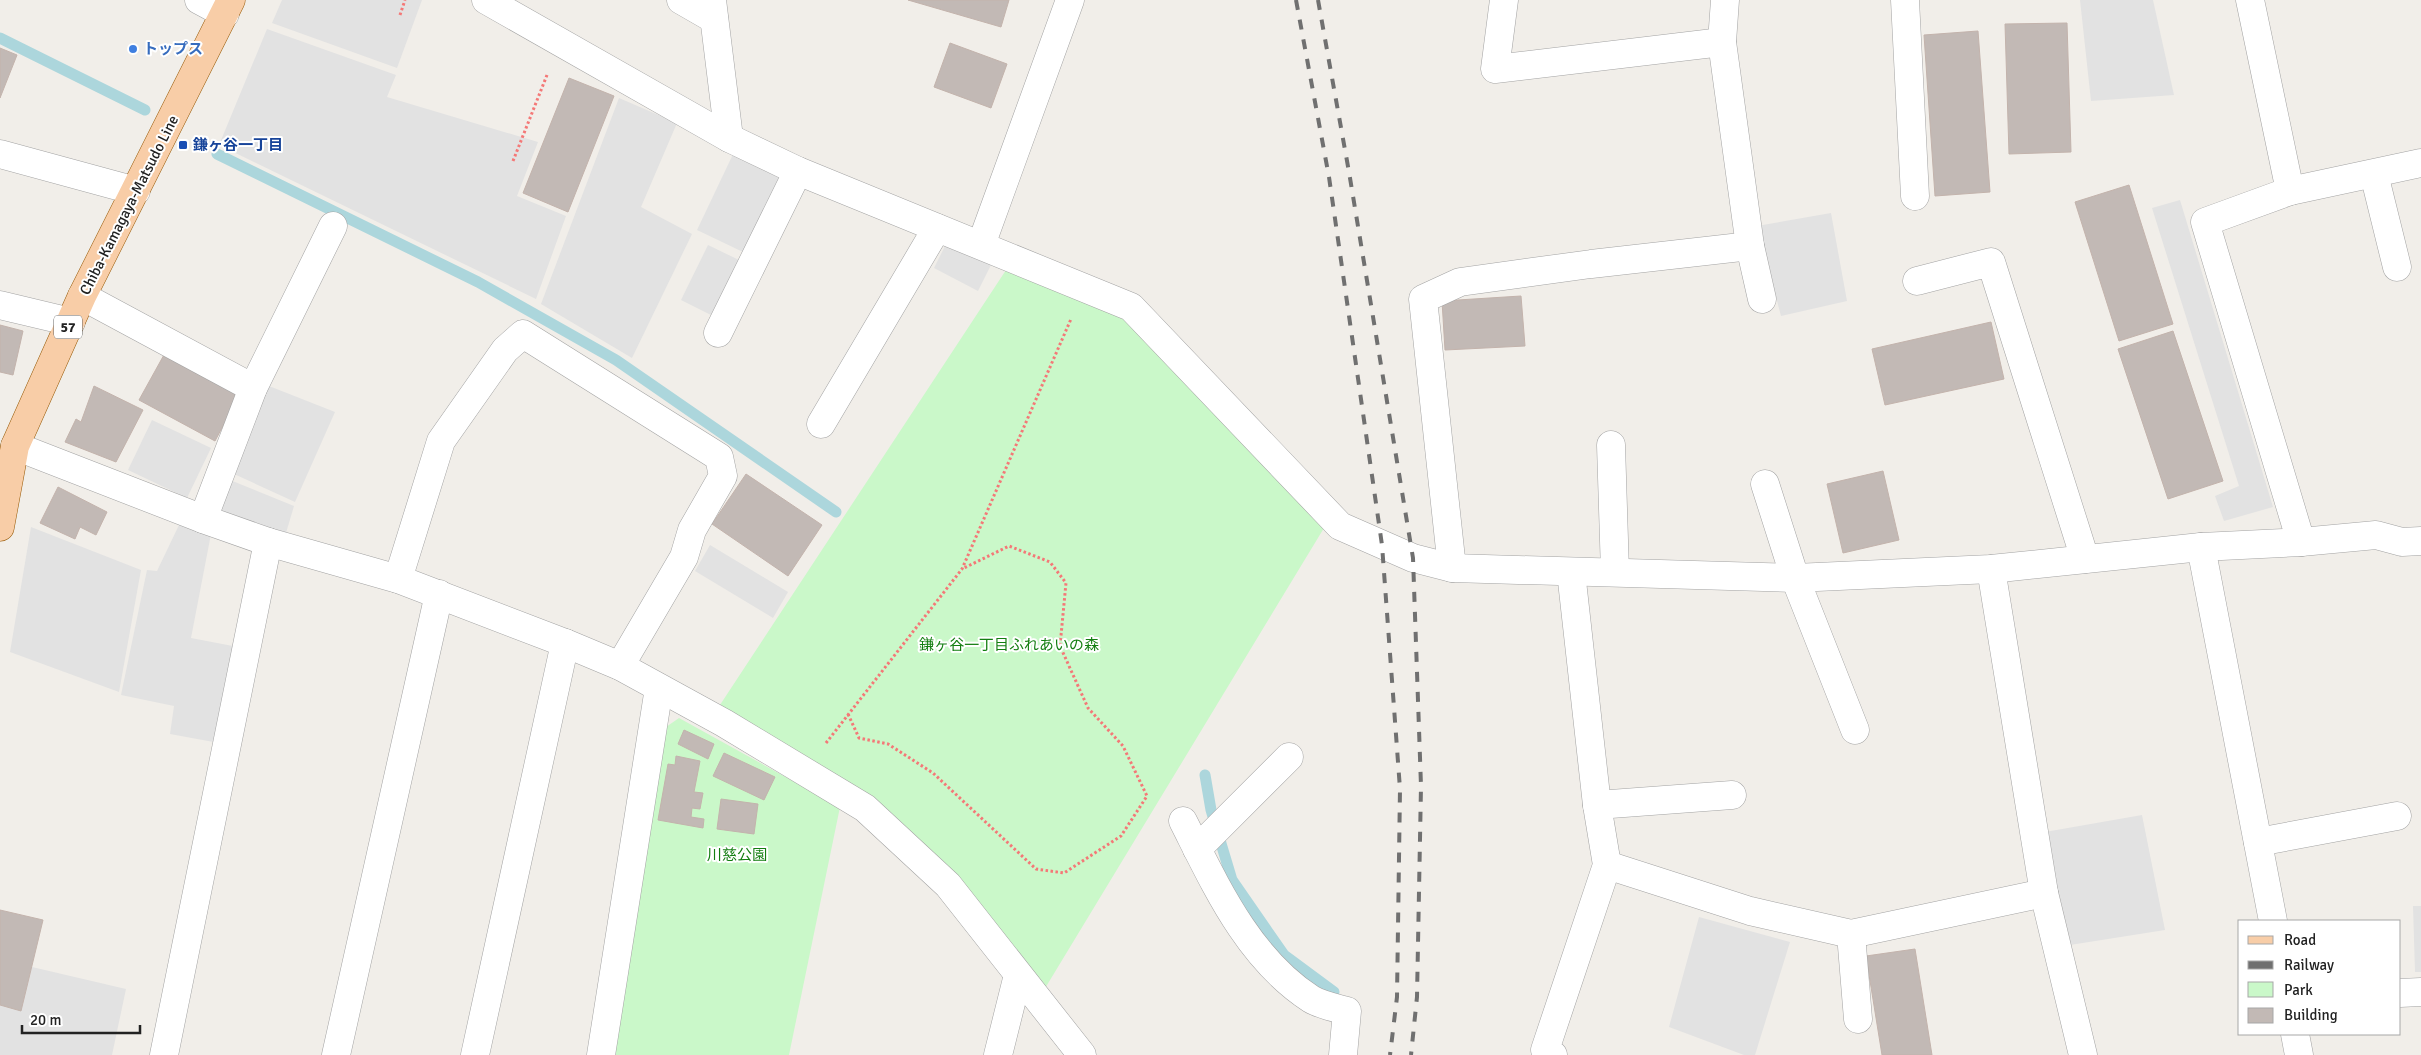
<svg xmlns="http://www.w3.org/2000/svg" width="2421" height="1055" font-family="Signika,'Noto Sans JP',sans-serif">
<rect width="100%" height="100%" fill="#f1eee9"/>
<g fill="#caf8c9">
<polygon points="1008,267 1121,316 1324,528 1044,990 977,904 716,711"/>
<polygon points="679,718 840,807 789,1055 612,1055 666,727"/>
</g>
<g fill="#e2e2e2">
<polygon points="282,0 422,0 397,68 272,23"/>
<polygon points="2080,0 2153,0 2174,95 2091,101"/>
<polygon points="267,29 396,75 387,97 538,142 517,196 566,216 536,299 219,145"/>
<polygon points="619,98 677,123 641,207 692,234 632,358 541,304"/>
<polygon points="735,150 776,168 780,182 743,252 697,230"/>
<polygon points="2180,200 2273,507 2224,521 2215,496 2239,486 2152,208"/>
<polygon points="1831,213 1847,301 1781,316 1757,226"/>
<polygon points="948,240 992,263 978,291 934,268"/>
<polygon points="708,245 739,260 711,315 681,300"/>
<polygon points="269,386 335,412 295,502 234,474"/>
<polygon points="152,420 211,448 187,498 128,470"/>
<polygon points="230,480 294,506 286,533 219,511"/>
<polygon points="179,525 211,534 191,638 238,647 219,743 170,734 174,706 121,695 147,570 157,571"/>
<polygon points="31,527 141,570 119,692 10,652"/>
<polygon points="710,545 788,592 773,618 695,571"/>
<polygon points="2142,815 2165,930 2070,945 2045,832"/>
<polygon points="2413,906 2421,906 2421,972 2415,972"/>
<polygon points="1699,917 1790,942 1755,1055 1744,1055 1669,1027"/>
<polygon points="32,967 126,989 112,1055 0,1055 0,1005 21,1010"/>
</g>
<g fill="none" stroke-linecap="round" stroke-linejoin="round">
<g stroke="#acd6dc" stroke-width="11">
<polyline points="0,38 145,110"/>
<polyline points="217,154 478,282 616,360 836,512"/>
<polyline points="1205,775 1211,810 1232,880 1284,955 1334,992"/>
</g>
</g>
<g fill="#c2b9b5" stroke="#c3b3ac">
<polygon points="908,0 1009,0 1001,27"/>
<polygon points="2067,23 2071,152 2009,154 2005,24"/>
<polygon points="1978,31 1990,192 1935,196 1924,35"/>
<polygon points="950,43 1007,64 991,108 934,87"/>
<polygon points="0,48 17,55 0,98"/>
<polygon points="569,78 614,96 568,212 523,193"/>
<polygon points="2129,185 2173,324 2119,341 2075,202"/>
<polygon points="1521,296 1525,346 1445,350 1442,301"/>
<polygon points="1991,322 2004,379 1885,405 1872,349"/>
<polygon points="0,325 23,331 13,375 0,372"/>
<polygon points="2173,331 2223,481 2168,499 2118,349"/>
<polygon points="165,353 240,394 215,441 139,400"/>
<polygon points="94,386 143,410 116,462 65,442 76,419 81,422"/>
<polygon points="1883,471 1899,540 1843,553 1827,484"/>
<polygon points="746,474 822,525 788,576 712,524"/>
<polygon points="58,487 107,512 96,535 80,527 75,539 40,523"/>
<polygon points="684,730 714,744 708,759 678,744"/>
<polygon points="724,753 775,777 764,800 713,776"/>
<polygon points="676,756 700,761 694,792 703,793 700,809 692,808 691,817 704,819 703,828 658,820 668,764 675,765"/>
<polygon points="721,799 758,804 754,834 717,829"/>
<polygon points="0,910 43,920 21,1011 0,1005"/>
<polygon points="1915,949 1932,1055 1882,1055 1866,956"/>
</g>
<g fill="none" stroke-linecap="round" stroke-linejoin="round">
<g stroke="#a3a3a3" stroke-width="29">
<g id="minor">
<polyline points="199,0 225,14"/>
<polyline points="486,0 729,138 798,171 1131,307 1340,526 1413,558 1452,568 1795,578 1991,569 2201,547 2301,542 2376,535 2402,542 2421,541"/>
<polyline points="681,0 714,19"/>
<polyline points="712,0 729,138"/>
<polyline points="1504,0 1495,69 1722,42"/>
<polyline points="1725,0 1722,42 1750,246 1762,299"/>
<polyline points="1905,0 1915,196"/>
<polyline points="2250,0 2290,191"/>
<polyline points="0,154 136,191"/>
<polyline points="2374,174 2397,267"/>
<polyline points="981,245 1070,0"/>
<polyline points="1917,281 1991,262 2085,559"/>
<polyline points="82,296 253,388"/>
<polyline points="0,305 71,322"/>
<polyline points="718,333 798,171"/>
<polyline points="821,424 937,228"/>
<polyline points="1611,445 1615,572"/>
<polyline points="15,446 203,519 268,542 398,579 565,643 620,666 724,723 865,808 948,885 1082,1055"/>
<polyline points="1765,484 1795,578 1855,730"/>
<polyline points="203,519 253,388 333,226"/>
<polyline points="2301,542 2205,222 2290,191 2421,163"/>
<polyline points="2201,547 2273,921"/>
<polyline points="1452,568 1423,299 1460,282 1591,264 1750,246"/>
<polyline points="1991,569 2044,893 2083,1055"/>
<polyline points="398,579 441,441 505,350 523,334 719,457 723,476 692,530 684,557 620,666"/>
<polyline points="1597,805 1732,795"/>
<path d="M1183 821C1216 886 1248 958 1311 999 1321 1005 1336 1008 1347 1011L1343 1055"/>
<polyline points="2258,842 2397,816"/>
<polyline points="1197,849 1289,757"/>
<polyline points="1607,865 1750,911 1851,934 2044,893"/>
<polyline points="1851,934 1858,1019"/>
<polyline points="2400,993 2421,992"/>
<polyline points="2295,1034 2299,1055"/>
<polyline points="164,1055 268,542"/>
<polyline points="336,1055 439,594"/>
<polyline points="475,1055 565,643"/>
<polyline points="601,1055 659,688"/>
<polyline points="998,1055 1018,975"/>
<polyline points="1553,1055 1545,1050 1607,865 1597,805 1571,572"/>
</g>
</g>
<g stroke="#985a07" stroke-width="29">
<polyline id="major" points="0,527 15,446 82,296 231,0"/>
</g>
<g stroke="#f47877" stroke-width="3" stroke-dasharray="2.5 2.5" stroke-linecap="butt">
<polyline points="400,15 405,0"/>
<polyline points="513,161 547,75"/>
<polyline points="848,714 859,738 888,744 933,773 1036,869 1064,873 1121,836 1147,796 1123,746 1088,708 1060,646 1066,583 1050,562 1009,546 962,569"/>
<polyline points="826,743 962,569 1071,319"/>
</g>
<use href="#minor" stroke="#fff" stroke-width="28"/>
<use href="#major" stroke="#f8cda7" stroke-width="28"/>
<g stroke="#707070" stroke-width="4" stroke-dasharray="10 10" stroke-linecap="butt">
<polyline points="1296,0 1329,177 1382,545 1400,789 1397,997 1390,1055"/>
<polyline points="1318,0 1349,172 1413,558 1421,786 1417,997 1411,1055"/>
</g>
</g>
<circle fill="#3f7fe0" stroke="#fff" stroke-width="2" cx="133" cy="49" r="5"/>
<rect fill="#1a4fb4" stroke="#fff" stroke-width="2" x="178" y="140" width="10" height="10" rx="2.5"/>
<g text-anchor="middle" stroke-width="4" stroke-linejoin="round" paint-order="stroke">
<rect fill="#fff" stroke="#646464" stroke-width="1" x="54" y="315.5" width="28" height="23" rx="4"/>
<g font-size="14" font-weight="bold" fill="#222">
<text x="68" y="332">57</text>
</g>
<g font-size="15" font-weight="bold" fill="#366cbe" stroke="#fff" text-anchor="start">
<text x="143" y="54">トップス</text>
</g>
<g font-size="15" font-weight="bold" fill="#164399" stroke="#fff" text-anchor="start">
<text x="193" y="150">鎌ヶ谷一丁目</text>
</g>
<g font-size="15" fill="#222" stroke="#fff">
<text transform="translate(129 205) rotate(-63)" y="5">Chiba-Kamagaya-Matsudo Line</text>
</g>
<g font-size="15" fill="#137e11" stroke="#fff">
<text x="1009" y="650">鎌ヶ谷一丁目ふれあいの森</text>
<text x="737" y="860">川慈公園</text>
</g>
</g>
<rect x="2238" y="920" width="162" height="115" fill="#ffffff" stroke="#a7a7a7"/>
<rect x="2248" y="936" width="25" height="8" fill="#f8cda7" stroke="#a7a7a7"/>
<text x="2284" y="945" font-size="15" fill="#222222">Road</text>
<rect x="2248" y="961" width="25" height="8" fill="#707070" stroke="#a7a7a7"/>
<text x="2284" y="970" font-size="15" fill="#222222">Railway</text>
<rect x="2248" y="982" width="25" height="15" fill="#caf8c9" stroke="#a7a7a7"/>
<text x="2284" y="995" font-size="15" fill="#222222">Park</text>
<rect x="2248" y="1008" width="25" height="15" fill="#c2b9b5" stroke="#a7a7a7"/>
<text x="2284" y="1020" font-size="15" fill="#222222">Building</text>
<path d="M22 1025v8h118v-8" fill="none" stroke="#222222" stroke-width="2.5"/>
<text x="30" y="1025" font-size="15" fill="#222222" stroke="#ffffff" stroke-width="4" paint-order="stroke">20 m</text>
</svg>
